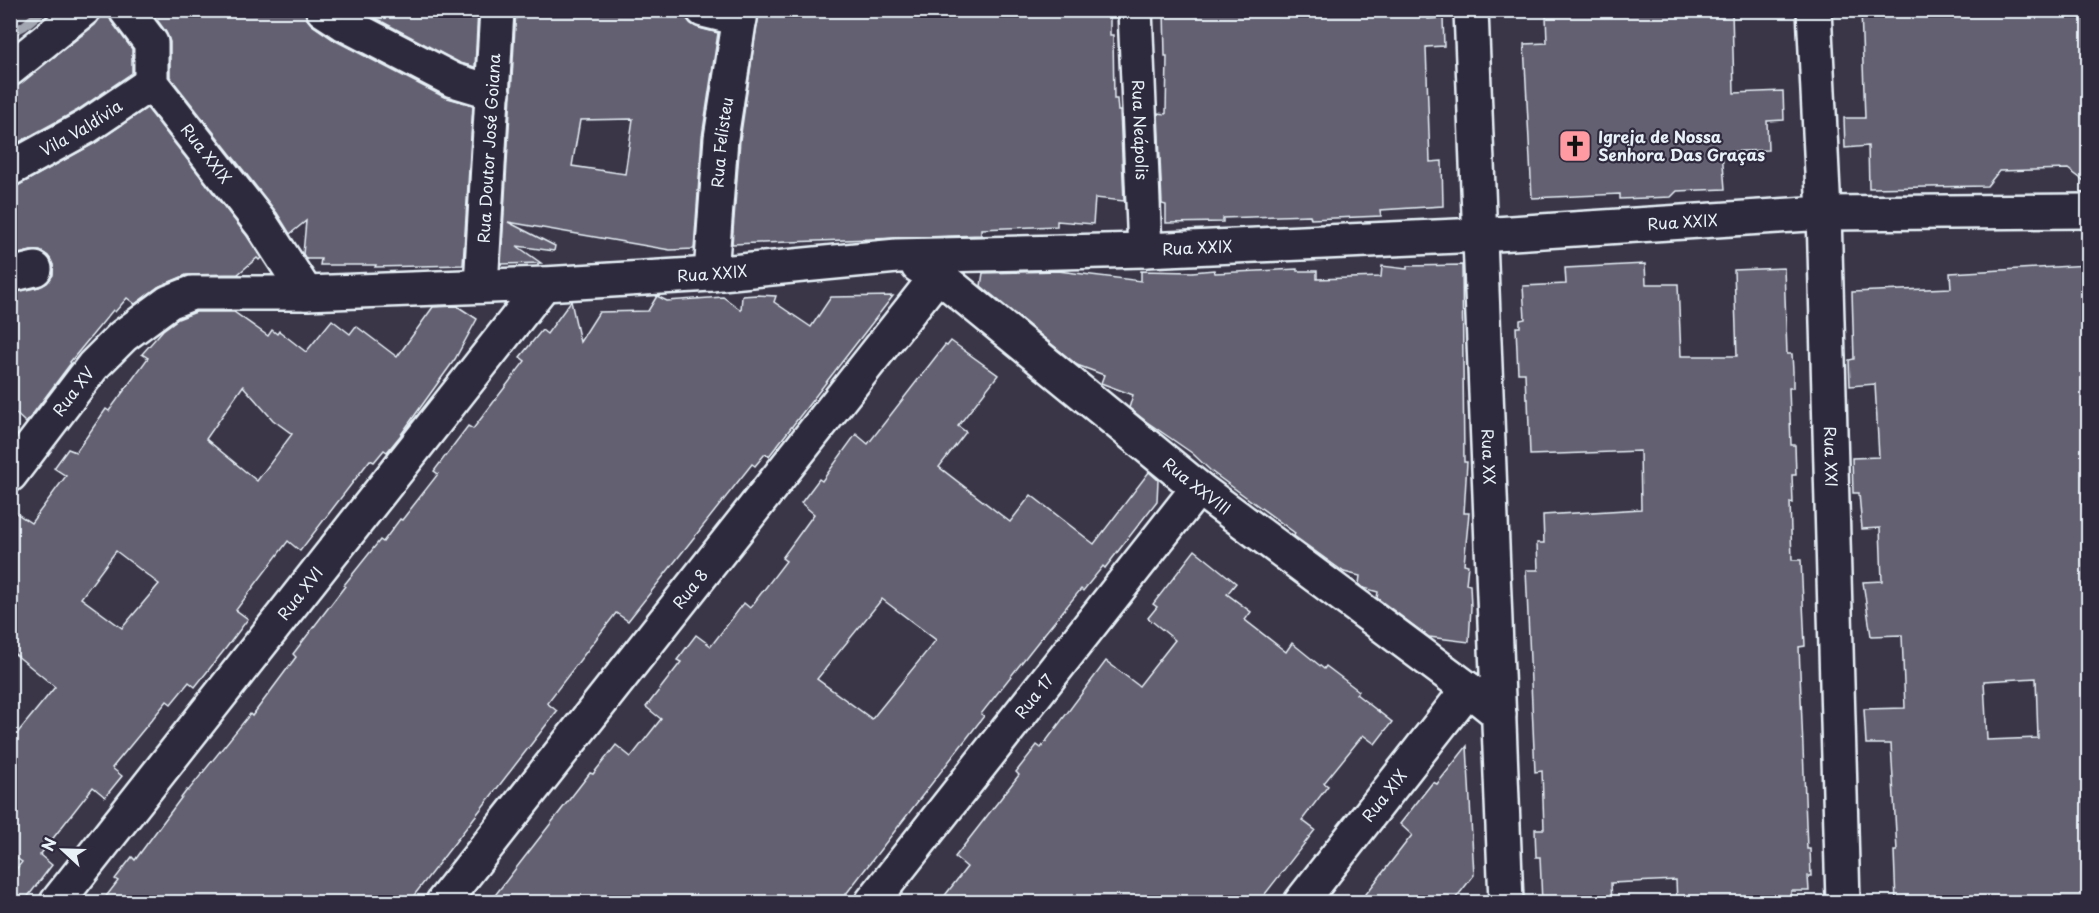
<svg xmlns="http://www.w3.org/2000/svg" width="2099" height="913" font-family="'Playpen Sans',sans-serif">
<rect width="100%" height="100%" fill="#3a3648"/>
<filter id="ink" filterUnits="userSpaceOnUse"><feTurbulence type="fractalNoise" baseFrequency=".0167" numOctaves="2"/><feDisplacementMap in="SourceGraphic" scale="12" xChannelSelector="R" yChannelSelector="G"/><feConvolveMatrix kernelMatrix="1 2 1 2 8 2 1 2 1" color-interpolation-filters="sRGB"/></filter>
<g filter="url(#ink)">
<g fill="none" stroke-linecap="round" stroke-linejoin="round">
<polyline stroke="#a2a6b1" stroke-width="9" points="10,33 24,26 43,10"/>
</g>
<g fill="#636171" stroke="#e8f1f8" stroke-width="1.5" fill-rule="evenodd">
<polygon points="106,10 108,10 111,21 132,49 132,73 76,111 10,147 10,91 95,25"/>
<polygon points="150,10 305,10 307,19 312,25 334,40 444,97 473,105 463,265 375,267 376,265 320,265 321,259 306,259 303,254 306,221 290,234 277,213 170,77 170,42 166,32"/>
<polygon points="360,10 478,10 475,67 460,63"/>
<path d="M516 10H685V16L691 24 699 28 718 33 702 137 694 249 670 250 508 222 555 246 554 251 517 246 541 263 501 264ZM633 119 625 174 572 166 580 120Z"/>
<polygon points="759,10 1110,10 1110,35 1113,35 1114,99 1117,99 1118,111 1120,111 1124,201 1095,198 1093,224 1057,221 1057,226 981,229 981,235 732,244 740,140"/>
<polygon points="1164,10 1428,10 1428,19 1443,18 1444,46 1426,47 1430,162 1442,161 1443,206 1380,210 1381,216 1311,219 1310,215 1223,218 1223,222 1166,223 1166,205 1162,204 1158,113 1166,114 1167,56 1165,56"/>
<polygon points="1548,10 1732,10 1734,93 1783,91 1784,120 1767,121 1768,150 1722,152 1725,189 1677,191 1671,197 1620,199 1620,194 1532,198 1524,44 1547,43 1546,15 1549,15"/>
<polygon points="1861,10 1930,10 1931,14 1988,10 2088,10 2088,80 2084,80 2086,138 2088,138 2088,184 2068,169 1999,171 1987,186 1869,188 1868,146 1845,148 1844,118 1865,118"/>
<polygon points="147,108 247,236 261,258 259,260 257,258 238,274 186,275 158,287 135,304 127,298 115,312 113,310 70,362 71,363 26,423 10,408 10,293 39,287 47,283 53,275 53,265 48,256 40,251 31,251 10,256 10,188 19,185 95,143"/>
<polygon points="1645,264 1646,284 1678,284 1681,356 1737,356 1734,270 1784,268 1787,354 1792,354 1793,371 1793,388 1789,388 1791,445 1795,445 1796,475 1792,475 1793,503 1790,502 1792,560 1801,560 1805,646 1799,647 1807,849 1810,849 1811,876 1808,876 1809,891 1791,891 1791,903 1677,903 1676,880 1611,883 1612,903 1542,903 1540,857 1536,857 1535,829 1544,829 1542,771 1535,772 1526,570 1538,570 1537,543 1544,543 1543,515 1641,509 1640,451 1530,455 1528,399 1526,399 1525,373 1518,373 1516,327 1520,327 1520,320 1525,319 1523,286 1566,284 1565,268"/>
<polygon points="1462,265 1464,462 1467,462 1464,513 1469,513 1464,564 1468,565 1466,584 1470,585 1471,607 1469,642 1429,637 1377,598 1378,592 1364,588 1359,584 1360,576 1344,572 1294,536 1295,533 1212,472 1192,453 1147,422 1129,408 1133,395 1101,383 1104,375 1077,365 981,286 983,273 1058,271 1141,281 1141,271 1192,272 1214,270 1215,273 1297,269 1297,271 1317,271 1317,279 1381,277 1382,266 1407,269 1407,266"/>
<path d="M2088 265V903H1896L1894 851H1897L1891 744H1866L1864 709 1905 708 1902 635 1871 636 1863 582 1882 581 1880 528 1862 529 1859 493H1853L1852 458 1879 457 1875 384 1850 386 1849 360 1854 359 1852 292 1951 288 1950 273ZM2036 678 2038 738 1987 740 1984 681Z"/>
<polygon points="757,295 776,296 774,302 811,327 831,297 893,296 769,456 765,454 755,466 752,464 628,621 616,613 547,703 557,711 408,903 101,903 118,881 115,879 132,857 135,860 187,790 188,791 250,714 252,716 296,657 293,654 345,586 344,585 380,540 383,542 400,519 402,520 438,474 434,471 468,426 473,429 525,361 520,357 542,330 547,334 571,301 580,342 599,312 648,311 657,296 667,301 723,297 741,310 742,296"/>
<path d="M457 306 477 319 455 359 400 436 387 452 384 450 374 462 370 460 300 551 288 541 236 610 248 619 226 648 195 687 189 682 171 704 167 701 149 723 112 768 122 776 105 797 93 787 40 855 52 865 23 903H10V877L22 862 10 854V742L55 687 10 650V509L31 523 66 476 54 468 68 449 76 452 106 409 109 411 148 358 142 354 163 330 178 319 196 312H234L268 336 272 330 277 334 279 331 306 352 332 320 350 334 356 326 397 357 433 307ZM243 386 273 420 292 434 257 481 206 439ZM116 551 159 584 122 628 81 598Z"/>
<path d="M951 341 998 375 958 426 966 432 939 467 1010 522 1031 495 1094 544 1149 472 1158 480 1157 501 1105 568 1103 566 1083 591 1081 589 1041 638 981 714 984 716 967 738 839 903H489L590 773 593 774 616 745 631 757 661 719 646 707 681 662 677 660 696 635 711 646 744 603 750 608 786 561 782 558 814 514 801 503 819 479 822 481 856 434 868 444 945 345 947 346ZM882 599 936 640 872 719 817 679Z"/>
<polygon points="1195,550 1236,583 1227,594 1251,612 1245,620 1286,652 1292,643 1324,669 1326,666 1359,691 1356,694 1392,722 1375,744 1363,735 1324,783 1328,786 1302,820 1315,830 1258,903 939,903 967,867 955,857 1019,775 1016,772 1037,745 1041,748 1106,661 1139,686 1175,640 1148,618 1157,607 1153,604"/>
<polygon points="1467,746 1474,875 1452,903 1359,903 1412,835 1400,824 1433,782 1437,784"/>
</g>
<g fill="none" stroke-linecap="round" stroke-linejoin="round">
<g stroke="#e8f1f8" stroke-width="38">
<g id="street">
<path id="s1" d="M126 10 151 43V83L262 225 306 293"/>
<polyline points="323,10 343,23 453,80 493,92"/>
<polyline points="703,10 740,19"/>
<path id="s2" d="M1135 10 1145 250"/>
<path id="s3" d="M1471 10 1506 902"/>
<path id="s4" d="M1814 10 1824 213 1843 902"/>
<polyline points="10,69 83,10"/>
<path id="s5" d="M10 169 86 127 151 83"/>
<path id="s6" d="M918 266 938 275 1198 488 1468 689 1499 714"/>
<path id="s7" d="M711 274 721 138 741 10"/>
<polyline points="10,275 35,269"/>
<path id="s8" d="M481 286 497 10"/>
<path id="s9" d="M10 475 93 366 123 336 169 302 192 293H306L544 284 711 274 897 256 1145 250 1480 235 1824 213 2088 211"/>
<path id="s10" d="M57 902 544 284"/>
<path id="s11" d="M443 902 938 275"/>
<path id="s12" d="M872 902 1198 488"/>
<path id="s13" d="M1301 902 1468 689"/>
</g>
</g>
<use href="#street" stroke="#2f2a3d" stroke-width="33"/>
</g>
</g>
<defs>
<g id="church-square" transform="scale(1.725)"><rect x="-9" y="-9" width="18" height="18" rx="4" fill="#ff9aa2" stroke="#2f2a3d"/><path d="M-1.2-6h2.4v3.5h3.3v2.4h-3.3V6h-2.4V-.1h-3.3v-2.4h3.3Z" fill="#111"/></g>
</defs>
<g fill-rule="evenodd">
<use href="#church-square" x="1575" y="146"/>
</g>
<g text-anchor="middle" stroke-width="4.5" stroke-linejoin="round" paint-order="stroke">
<g font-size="16" fill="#e8f1f8" stroke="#2f2a3d">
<text dy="6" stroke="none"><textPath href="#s5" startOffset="82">Vila Valdívia</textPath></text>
<text dy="6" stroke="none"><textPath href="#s2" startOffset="120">Rua Neápolis</textPath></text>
<text dy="6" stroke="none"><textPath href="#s7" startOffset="132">Rua Felisteu</textPath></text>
<text dy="6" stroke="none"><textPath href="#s8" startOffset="138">Rua Doutor José Goiana</textPath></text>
<text dy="6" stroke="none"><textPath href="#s1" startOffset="171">Rua XXIX</textPath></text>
<text dy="6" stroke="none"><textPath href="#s9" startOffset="1754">Rua XXIX</textPath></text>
<text dy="6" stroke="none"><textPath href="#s9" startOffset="1268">Rua XXIX</textPath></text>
<text dy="6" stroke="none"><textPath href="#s9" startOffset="782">Rua XXIX</textPath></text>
<text dy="6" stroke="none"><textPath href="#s9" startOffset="105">Rua XV</textPath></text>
<text dy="6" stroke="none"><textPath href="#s3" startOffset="447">Rua XX</textPath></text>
<text dy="6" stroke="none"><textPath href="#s4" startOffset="447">Rua XXI</textPath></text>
<text dy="6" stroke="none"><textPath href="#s6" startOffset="356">Rua XXVIII</textPath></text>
<text dy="6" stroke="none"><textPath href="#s11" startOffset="399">Rua 8</textPath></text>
<text dy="6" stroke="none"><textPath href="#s10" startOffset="393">Rua XVI</textPath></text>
<text dy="6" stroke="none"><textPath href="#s12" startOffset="262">Rua 17</textPath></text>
<text dy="6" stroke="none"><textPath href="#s13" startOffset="135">Rua XIX</textPath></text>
</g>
<g font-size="16" font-weight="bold" fill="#e8f1f8" stroke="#2f2a3d" text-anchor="start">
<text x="1598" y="143">Igreja de Nossa<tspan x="1598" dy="18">Senhora Das Graças</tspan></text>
</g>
</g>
<rect width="2099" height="913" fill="none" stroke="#2f2a3d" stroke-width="36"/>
<rect x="18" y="18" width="2063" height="877" fill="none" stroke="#e8f1f8" stroke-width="2" filter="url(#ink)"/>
<g transform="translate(63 850) rotate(292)" stroke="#2f2a3d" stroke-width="4.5" paint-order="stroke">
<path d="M0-4.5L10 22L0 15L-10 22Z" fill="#e8f1f8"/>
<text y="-9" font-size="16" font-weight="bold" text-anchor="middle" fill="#e8f1f8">N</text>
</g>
</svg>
